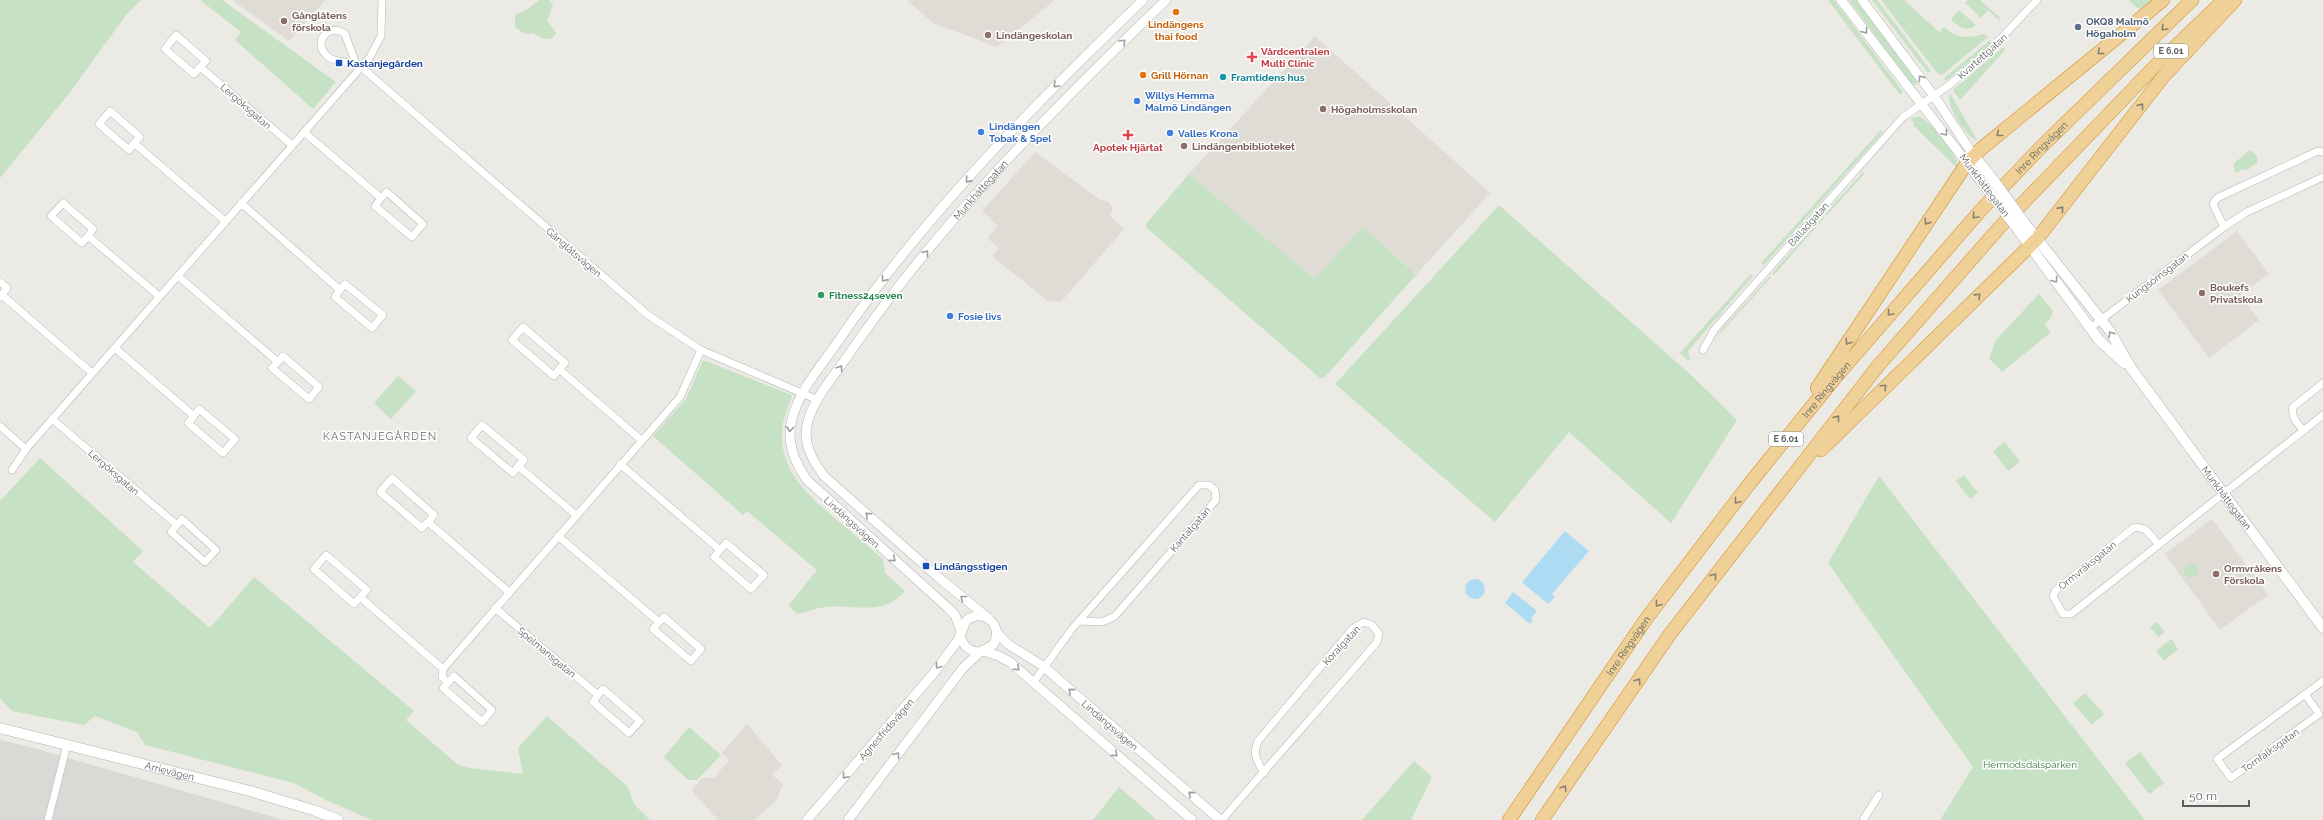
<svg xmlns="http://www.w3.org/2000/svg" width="2323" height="820" font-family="Raleway,sans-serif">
<rect width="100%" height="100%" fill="#eceae4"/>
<polygon fill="#dbd9d6" points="0,740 30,747 284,820 0,820"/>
<g fill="#dfdbd5">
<polygon points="232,0 325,0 289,41"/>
<polygon points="907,0 1055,0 997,47 933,23"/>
<polygon points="1315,36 1490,193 1416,275 1363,226 1315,279 1189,174"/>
<polygon points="1035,152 1100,200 1109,202 1113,208 1110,216 1124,229 1061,302 1048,301 992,256 999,248 987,238 998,226 982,211"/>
<polygon points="2237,231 2269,274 2240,295 2259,320 2209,358 2158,290"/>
<polygon points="2212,519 2268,595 2220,630 2165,554"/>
<polygon points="747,724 782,765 772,775 783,784 776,801 754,820 718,820 691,790 702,778 714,778 729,760 722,753"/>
</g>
<g fill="#c6e1c3">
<polygon points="0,0 141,0 126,15 71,91 0,178"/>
<polygon points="200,0 222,0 336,82 313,109 235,40 241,32"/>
<polygon points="539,0 549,0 553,6 547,20 556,33 552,39 542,38 533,33 525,34 515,27 515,15 528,9"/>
<polygon points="1828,0 1834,0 1903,92 1900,95"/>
<polygon points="1849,0 1857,0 1918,82 1913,86"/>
<polygon points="1872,0 1877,0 1931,71 1928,73"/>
<path d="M1881 0H1904L1939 32 1944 27C1959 40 1966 38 1984 34L1988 37 1942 75 1938 74Z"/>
<polygon points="1968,0 1980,0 2000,18 1999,20 1988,10 1981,18 1965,3"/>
<polygon points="2128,0 2154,0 2141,11"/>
<path d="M1959 10 1976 25C1966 33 1959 27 1951 20Z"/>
<polygon points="1990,40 1991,44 1946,81 1944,78"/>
<polygon points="2002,48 2006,49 1960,100 1953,90"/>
<path d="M1950 93 1977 140C1966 138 1944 103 1950 93Z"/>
<path d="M1919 116C1931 121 1960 157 1958 169L1913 125 1914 123 1910 119Z"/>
<polygon points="1881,130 1883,132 1764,265 1761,263"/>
<polygon points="2250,150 2257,155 2257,163 2246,170 2240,170 2239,173 2235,172 2233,164"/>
<polygon points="1863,172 1865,173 1827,215 1825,214"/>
<polygon points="1189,174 1315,279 1363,226 1416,275 1324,378 1320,378 1147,228 1146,224"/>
<polygon points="1499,205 1691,375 1737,420 1671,523 1569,432 1495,522 1335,384"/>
<polygon points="1824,216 1825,217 1774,275 1772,273"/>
<polygon points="1751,274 1753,276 1688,351 1690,359 1688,361 1680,353"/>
<polygon points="1770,276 1771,277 1718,336 1721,330"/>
<polygon points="2039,294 2053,311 2050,319 2044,324 2051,332 2002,372 1989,358 1996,340"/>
<path d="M703 360 792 395C789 406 783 418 782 430 780 472 808 495 837 520 852 533 868 546 883 559L885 573 905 591C883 617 855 604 825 607 816 608 807 612 798 614L788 606 817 570 747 511 743 515 653 436 686 399Z"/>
<polygon points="398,376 416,391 391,419 374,403"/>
<polygon points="2005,442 2020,462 2008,471 1993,451"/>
<polygon points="40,458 143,551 133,562 210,628 254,577 414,711 406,720 458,765 469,768 523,774 518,748 547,716 628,787 634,804 650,820 372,820 326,800 294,783 145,745 137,732 95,716 84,725 12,711 0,698 0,501"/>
<polygon points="1964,475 1978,493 1970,499 1956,481"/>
<polygon points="1879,476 2145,820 1940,820 1973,767 1828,563"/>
<circle cx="2191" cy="571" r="7"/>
<polygon points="2157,622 2165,632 2158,637 2150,627"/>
<polygon points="2171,639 2178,649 2164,661 2156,651"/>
<polygon points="2085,693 2104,714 2092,725 2073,703"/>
<polygon points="689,727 721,755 697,780 688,780 664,757"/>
<polygon points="2140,752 2164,783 2149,794 2125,763"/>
<polygon points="1414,761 1432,777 1411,820 1362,820"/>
<polygon points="1119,787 1157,820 1093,820"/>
</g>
<g fill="#addbf3">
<polygon points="1565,531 1589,551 1552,594 1555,597 1548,604 1522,582"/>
<circle cx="1475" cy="589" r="10"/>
<polygon points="1513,592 1537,611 1531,618 1533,620 1530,624 1505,603"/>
</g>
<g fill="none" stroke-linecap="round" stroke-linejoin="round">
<g stroke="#b1b4b7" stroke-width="8">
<g id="minor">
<path d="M356 64 345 34C330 22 312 41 326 55 336 65 350 59 361 67L648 315 701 350 818 400"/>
<polyline points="200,67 194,74 165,49 176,35 206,61 200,67 292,145"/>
<polyline points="304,132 381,198 375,206 412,237 423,224 387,192 381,198"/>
<polyline points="134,143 129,150 99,124 110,111 140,137 134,143 225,221"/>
<polyline points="241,203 340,290 335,297 372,328 383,315 345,284 340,290"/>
<polyline points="2224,227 2213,204 2217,198 2318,151 2323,152"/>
<polyline points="88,236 82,243 51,216 63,203 93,229 88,236 159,296"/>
<polyline points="178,276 278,362 272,368 309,399 319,387 283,356 278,362"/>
<polyline points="0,282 7,288 0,297"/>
<polyline points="2,295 92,373"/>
<polyline points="2090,328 2224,227 2247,212 2323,177"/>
<polyline points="115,348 194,416 188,423 223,453 235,439 199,409 194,416"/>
<polyline points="1703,350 1714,330 1903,117 1948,86 1988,52 2037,0"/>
<polyline points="559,369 554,376 512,340 523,327 565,363 559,369 641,440"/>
<polyline points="52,419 177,525 171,532 205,562 216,550 182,519 177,525"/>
<polyline points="0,426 26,449"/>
<path d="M2303 430C2297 423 2291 417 2293 407L2323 383"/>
<polyline points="620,464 720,550 714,557 751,589 764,575 726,543 720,550"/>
<polyline points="518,466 513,473 471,438 482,425 524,460 518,466 576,515"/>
<polyline points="12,470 26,449 370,57 381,36 382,0"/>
<polyline points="428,522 422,528 380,492 392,478 434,515 428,522 509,592"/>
<polyline points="558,536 659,622 653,629 691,661 701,649 664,617 659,622"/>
<path d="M2158 544C2150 535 2146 525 2133 528L2055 591 2053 596 2063 614H2071L2323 415"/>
<polyline points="360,597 354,604 314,569 326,555 367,590 360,597 443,669"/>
<polyline points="495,608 598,695 593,702 629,733 640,721 603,689 598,695"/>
<polyline points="448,683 454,676 492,710 482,722 443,688 448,683 442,677 443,669 680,397 701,350"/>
<polyline points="1033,683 1071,630 1199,485 1209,485 1215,490 1216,500 1115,616 1102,622 1080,621"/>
<polyline points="2305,694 2319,714 2231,778 2217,759 2323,681"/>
<polyline points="48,820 67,745"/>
<path d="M1222 820C1273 760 1326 702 1377 642L1379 634 1372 625 1364 622 1353 628 1258 741C1252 754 1257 761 1264 773"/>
<polyline points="1863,820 1879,795"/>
</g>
</g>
<g stroke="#b1b4b7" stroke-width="10">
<g id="tertiary">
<polyline points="1841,0 1967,163"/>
<polyline points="1862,0 1934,96 1974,156"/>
<path id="s1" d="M988 618 938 577 824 476C813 461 803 445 807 425 812 400 835 375 849 354 939 223 1052 110 1166 0"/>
<path d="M961 631 955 615 948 608 807 480C795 463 786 441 792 419 799 390 822 365 839 340 925 214 1034 105 1143 0"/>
<polyline points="997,633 1009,645 1043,666 1220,820"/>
<polyline points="983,651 999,656 1010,662 1192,820"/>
<path d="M807 820 933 674 958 640 966 621C983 606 1005 626 993 645L980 652C969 652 962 645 960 634"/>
<polyline points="848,820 963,668 980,652"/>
</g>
</g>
<g stroke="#b0b3b7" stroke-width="11">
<g id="secondary">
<polyline points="1974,156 1989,174"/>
<polyline points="1967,163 1982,182"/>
<path id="s2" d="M2026 225 2110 331 2131 368 2323 628"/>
<polyline points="2019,231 2099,340 2124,363"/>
<path id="s3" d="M0 728 250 791 313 810 338 820"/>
</g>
</g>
<g stroke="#d2891e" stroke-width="14">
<g id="motorway">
<polyline points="1817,388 1967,163 1982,148 2163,0"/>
<polyline points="1821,450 2037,239 2163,77 2235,0"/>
<path id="s4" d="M1509 820 1646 619 1750 483 1835 378 1980 211 2040 148 2192 0"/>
<polyline points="1542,820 1670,634 1878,366 1999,228 2156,65 2224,0"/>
</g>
</g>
<use href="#minor" stroke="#fff" stroke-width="7"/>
<use href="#tertiary" stroke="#fff" stroke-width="9"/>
<use href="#secondary" stroke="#fff" stroke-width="10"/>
<use href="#motorway" stroke="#efd198" stroke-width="13"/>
<g stroke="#b0b3b7" stroke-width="11" stroke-linecap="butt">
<g id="secondary-bridge">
<polyline points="1989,174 2026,225"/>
<polyline points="1982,182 2019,231"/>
</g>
</g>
<use href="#secondary-bridge" stroke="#fff" stroke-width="10"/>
</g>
<defs><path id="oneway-chevron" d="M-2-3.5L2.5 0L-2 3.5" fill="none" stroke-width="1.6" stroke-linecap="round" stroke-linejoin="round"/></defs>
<g stroke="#888172">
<use href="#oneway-chevron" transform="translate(2164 28) rotate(135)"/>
<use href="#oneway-chevron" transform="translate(2100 52) rotate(140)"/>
<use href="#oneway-chevron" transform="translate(2141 106) rotate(-52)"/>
<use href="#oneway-chevron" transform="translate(1999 134) rotate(141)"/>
<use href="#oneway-chevron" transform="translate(2061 209) rotate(-51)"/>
<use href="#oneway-chevron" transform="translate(1975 216) rotate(133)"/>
<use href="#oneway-chevron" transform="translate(1927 222) rotate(123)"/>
<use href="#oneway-chevron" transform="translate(1978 296) rotate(-44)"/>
<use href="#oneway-chevron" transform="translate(1890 313) rotate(130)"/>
<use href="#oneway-chevron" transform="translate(1848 342) rotate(124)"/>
<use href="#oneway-chevron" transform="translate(1884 387) rotate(-44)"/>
<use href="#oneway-chevron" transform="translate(1837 418) rotate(-52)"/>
<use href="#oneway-chevron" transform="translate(1737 501) rotate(128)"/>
<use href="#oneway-chevron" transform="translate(1714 576) rotate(-53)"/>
<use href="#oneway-chevron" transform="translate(1658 604) rotate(127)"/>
<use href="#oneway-chevron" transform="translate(1638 681) rotate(-56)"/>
<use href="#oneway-chevron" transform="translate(1564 788) rotate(-56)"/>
</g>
<g stroke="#9d9fa1">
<use href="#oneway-chevron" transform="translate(1865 31) rotate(53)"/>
<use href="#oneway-chevron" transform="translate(1123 42) rotate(-44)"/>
<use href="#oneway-chevron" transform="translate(1921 78) rotate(-126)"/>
<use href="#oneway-chevron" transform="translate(1056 85) rotate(136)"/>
<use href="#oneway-chevron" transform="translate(1945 133) rotate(50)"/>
<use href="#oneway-chevron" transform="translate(968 180) rotate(132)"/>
<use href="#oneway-chevron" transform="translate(926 253) rotate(-51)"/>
<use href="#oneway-chevron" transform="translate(884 279) rotate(129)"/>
<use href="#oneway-chevron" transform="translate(2055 280) rotate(54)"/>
<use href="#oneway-chevron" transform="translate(2111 334) rotate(-122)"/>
<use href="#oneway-chevron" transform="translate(840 368) rotate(-56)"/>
<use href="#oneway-chevron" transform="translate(790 429) rotate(94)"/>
<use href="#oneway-chevron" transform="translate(868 515) rotate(-138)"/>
<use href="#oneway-chevron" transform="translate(893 559) rotate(41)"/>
<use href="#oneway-chevron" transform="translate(963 598) rotate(-142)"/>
<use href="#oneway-chevron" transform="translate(938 666) rotate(128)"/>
<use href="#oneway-chevron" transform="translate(1017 668) rotate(42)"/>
<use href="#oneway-chevron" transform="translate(1071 691) rotate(-139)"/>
<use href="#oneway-chevron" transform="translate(1115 754) rotate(41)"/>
<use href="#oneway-chevron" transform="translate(897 755) rotate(-53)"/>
<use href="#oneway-chevron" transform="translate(845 776) rotate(131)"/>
<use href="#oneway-chevron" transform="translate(1191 794) rotate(-139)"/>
</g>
<g fill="#e8710a" stroke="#fff" stroke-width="1.5">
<circle cx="1176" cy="12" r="4"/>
<circle cx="1143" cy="75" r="4"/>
</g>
<g fill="#8d6e63" stroke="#fff" stroke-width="1.5">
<circle cx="284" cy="21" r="4"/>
<circle cx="988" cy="35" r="4"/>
<circle cx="1323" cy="109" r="4"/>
<circle cx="1184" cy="146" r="4"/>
<circle cx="2202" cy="293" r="4"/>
<circle cx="2216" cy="574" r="4"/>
</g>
<circle fill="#5c6f8a" stroke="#fff" stroke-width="1.5" cx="2078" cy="27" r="4"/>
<g fill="#e0444e" stroke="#fff" stroke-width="1.5">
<path d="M1250 51h4v4h4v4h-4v4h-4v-4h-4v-4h4z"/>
<path d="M1126 129h4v4h4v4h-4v4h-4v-4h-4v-4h4z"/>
</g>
<g fill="#1a4fb4" stroke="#fff" stroke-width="1.5">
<rect x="335" y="59" width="8" height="8" rx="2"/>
<rect x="922" y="562" width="8" height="8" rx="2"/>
</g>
<circle fill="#0f9aa8" stroke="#fff" stroke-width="1.5" cx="1223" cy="77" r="4"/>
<g fill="#3f7fe0" stroke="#fff" stroke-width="1.5">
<circle cx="1137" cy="101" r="4"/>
<circle cx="981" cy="132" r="4"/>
<circle cx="1170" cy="133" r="4"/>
<circle cx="950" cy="316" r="4"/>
</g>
<circle fill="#2e9e5b" stroke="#fff" stroke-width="1.5" cx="821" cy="295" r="4"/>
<g text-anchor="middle" stroke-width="3" stroke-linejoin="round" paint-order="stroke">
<g fill="#fff" stroke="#8d8f91" stroke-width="1">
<rect x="2154" y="44" width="34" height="14" rx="3"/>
<rect x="1769" y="432" width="34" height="14" rx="3"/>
</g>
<g font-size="9" font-weight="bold" fill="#5c5f62">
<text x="2171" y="54">E 6.01</text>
<text x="1786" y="442">E 6.01</text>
</g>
<g font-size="10" font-weight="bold" fill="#785e54" stroke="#fff" text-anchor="start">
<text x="292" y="19">Gånglåtens<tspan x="292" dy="12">förskola</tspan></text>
<text x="996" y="39">Lindängeskolan</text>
<text x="1331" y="113">Högaholmsskolan</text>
<text x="1192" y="150">Lindängenbiblioteket</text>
<text x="2210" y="291">Boukefs<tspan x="2210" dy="12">Privatskola</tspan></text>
<text x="2224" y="572">Ormvråkens<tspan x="2224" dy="12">Förskola</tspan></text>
</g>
<g font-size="10" font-weight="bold" fill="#4e5e75" stroke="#fff" text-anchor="start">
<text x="2086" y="25">OKQ8 Malmö<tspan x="2086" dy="12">Högaholm</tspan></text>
</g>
<g font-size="10" font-weight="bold" fill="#c56008" stroke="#fff">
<text x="1176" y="28">Lindängens<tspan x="1176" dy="12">thai food</tspan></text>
<text x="1151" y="79" text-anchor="start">Grill Hörnan</text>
</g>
<g font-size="10" font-weight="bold" fill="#be3a42" stroke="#fff" text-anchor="start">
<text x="1261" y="55">Vårdcentralen<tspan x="1261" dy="12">Multi Clinic</tspan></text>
<text x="1128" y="151" text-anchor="middle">Apotek Hjärtat</text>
</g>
<g font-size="10" fill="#5c5f62" stroke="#fff">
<text transform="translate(1982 56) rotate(-42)" y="4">Kvartettgatan</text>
<text transform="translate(246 106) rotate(41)" y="4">Lergöksgatan</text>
<text dy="4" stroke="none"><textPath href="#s4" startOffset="859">Inre Ringvägen</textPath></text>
<text transform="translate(1985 185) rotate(53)" y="4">Munkhättegatan</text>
<text dy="4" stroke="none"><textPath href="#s1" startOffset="566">Munkhättegatan</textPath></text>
<text transform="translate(1808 224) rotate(-48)" y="4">Balladgatan</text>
<text transform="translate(574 252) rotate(41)" y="4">Gånglåtsvägen</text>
<text transform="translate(2157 277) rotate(-37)" y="4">Kungsörnsgatan</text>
<text dy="4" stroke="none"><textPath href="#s4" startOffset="535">Inre Ringvägen</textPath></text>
<text transform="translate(114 472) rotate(41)" y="4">Lergöksgatan</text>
<text dy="4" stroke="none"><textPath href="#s2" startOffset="339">Munkhättegatan</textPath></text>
<text transform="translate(852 522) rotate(42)" y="4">Lindängsvägen</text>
<text transform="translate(1190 529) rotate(-49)" y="4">Kantatgatan</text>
<text transform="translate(2087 565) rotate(-39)" y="4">Ormvråksgatan</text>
<text transform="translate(1341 645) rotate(-47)" y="4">Koralgatan</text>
<text dy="4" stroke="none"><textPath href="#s4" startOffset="211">Inre Ringvägen</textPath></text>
<text transform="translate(547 652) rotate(40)" y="4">Spelmansgatan</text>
<text transform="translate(1110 725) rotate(41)" y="4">Lindängsvägen</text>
<text transform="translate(886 729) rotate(-49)" y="4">Agnesfridsvägen</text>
<text transform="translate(2270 750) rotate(-36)" y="4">Tornfalksgatan</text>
<text dy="4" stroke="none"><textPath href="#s3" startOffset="175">Arrievägen</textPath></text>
</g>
<g font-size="10" font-weight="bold" fill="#164399" stroke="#fff" text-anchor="start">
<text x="347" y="67">Kastanjegården</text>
<text x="934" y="570">Lindängsstigen</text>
</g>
<g font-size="10" font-weight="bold" fill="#0d838f" stroke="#fff" text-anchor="start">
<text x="1231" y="81">Framtidens hus</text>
</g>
<g font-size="10" font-weight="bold" fill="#366cbe" stroke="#fff" text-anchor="start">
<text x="1145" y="99">Willys Hemma<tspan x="1145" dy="12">Malmö Lindängen</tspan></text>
<text x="989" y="130">Lindängen<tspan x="989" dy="12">Tobak &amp; Spel</tspan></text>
<text x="1178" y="137">Valles Krona</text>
<text x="958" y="320">Fosie livs</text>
</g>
<g font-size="10" font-weight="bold" fill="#27864d" stroke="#fff" text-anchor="start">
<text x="829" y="299">Fitness24seven</text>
</g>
<g font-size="10" fill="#427d40" stroke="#fff">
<text x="2030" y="768">Hermodsdalsparken</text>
</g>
<g font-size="11" letter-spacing="1" fill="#6d7174" stroke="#fff">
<text x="380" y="440">KASTANJEGÅRDEN</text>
</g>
</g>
<path d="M2183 800v6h66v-6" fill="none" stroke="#5c5f62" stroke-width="2"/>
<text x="2189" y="800" font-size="12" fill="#5c5f62" stroke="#ffffff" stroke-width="3" paint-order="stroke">50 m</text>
</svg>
